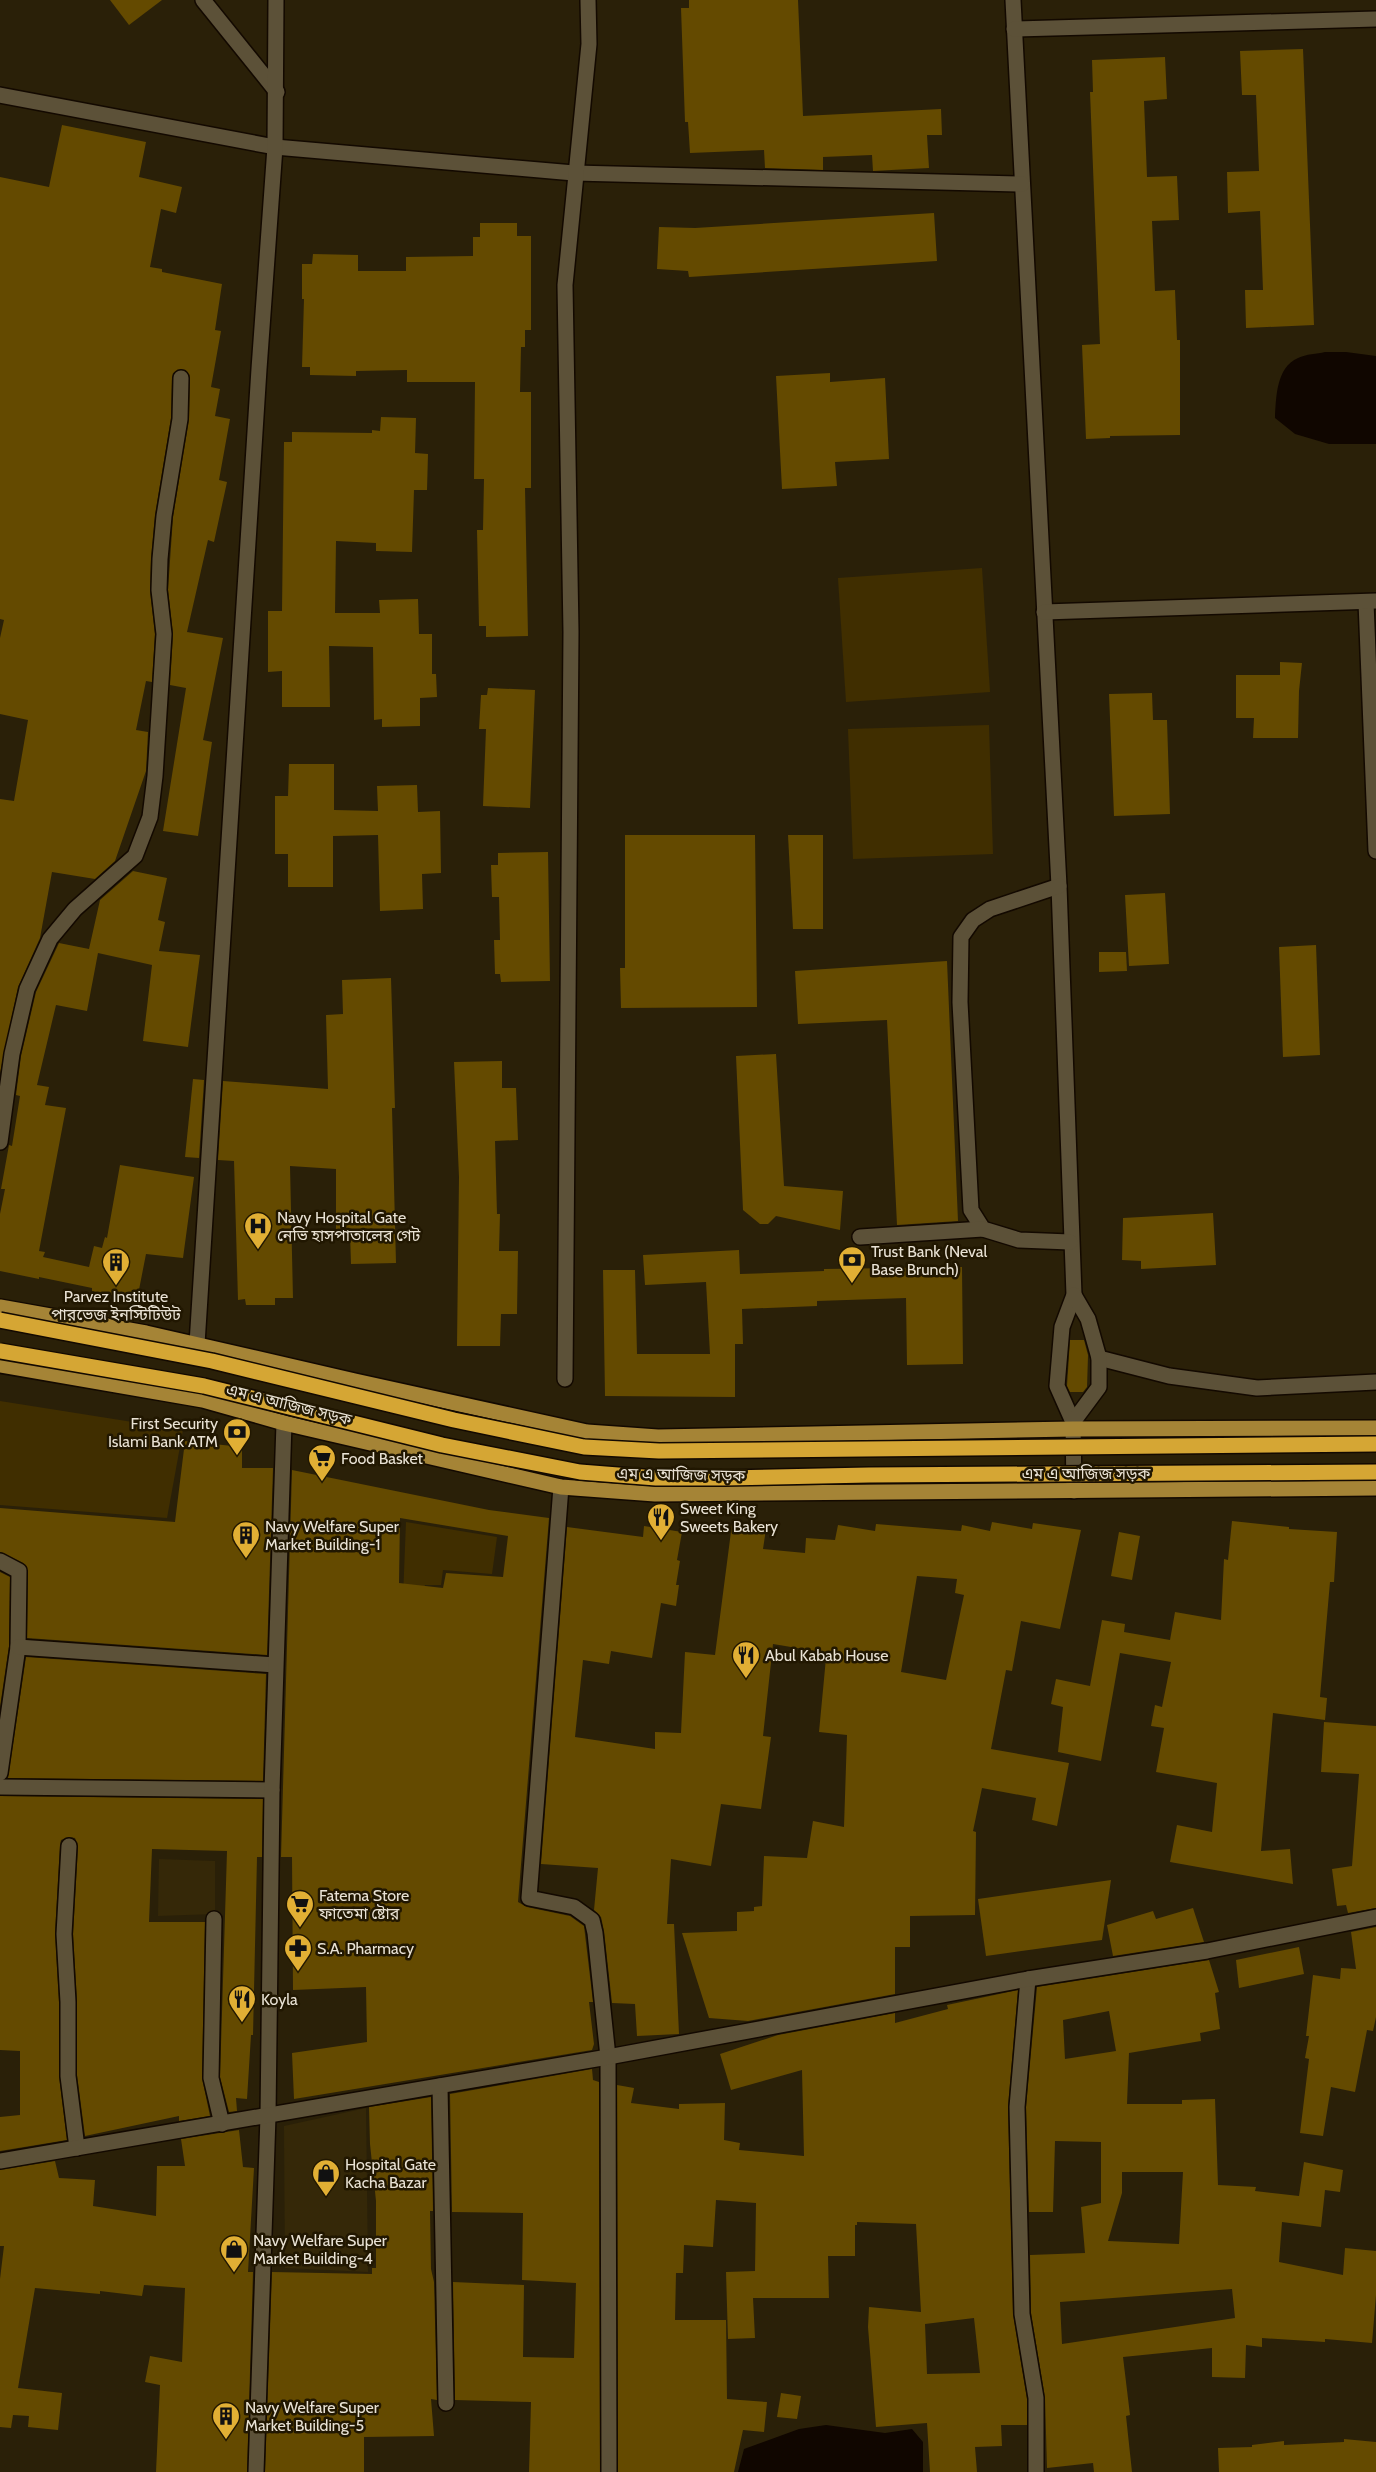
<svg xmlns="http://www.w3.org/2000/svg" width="1376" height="2472" font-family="Cabin,'Noto Sans Bengali',sans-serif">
<rect width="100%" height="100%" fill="#2a2008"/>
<g fill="#352808">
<polygon points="159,1859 215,1861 215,1914 158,1916"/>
<polygon points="366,2108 368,2272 285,2268 284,2126"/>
</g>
<g fill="#402e00">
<polygon points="982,568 990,692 846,702 838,578"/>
<polygon points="989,725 993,854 853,859 848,729"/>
<polygon points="0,1401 183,1430 167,1518 0,1505"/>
<polygon points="406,1522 497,1537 492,1574 443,1570 441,1585 425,1585 423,1600 403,1598"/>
</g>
<g fill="#100600">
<path d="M1325 352H1346L1376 356V444H1329L1295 434 1275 418C1276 399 1276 367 1298 358 1306 354 1317 354 1325 352Z"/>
<polygon points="826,2425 885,2433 912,2429 923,2442 923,2472 738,2472 744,2449 799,2429"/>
</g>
<g fill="#644a00" fill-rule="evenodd">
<polygon points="110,0 162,0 129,25"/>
<polygon points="689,0 798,0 803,116 941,109 942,135 927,135 929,168 873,171 872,155 823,157 823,170 765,168 764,150 690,153 688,122 685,122 681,8 689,8"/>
<polygon points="1303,49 1314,325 1246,328 1245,290 1263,290 1260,211 1228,213 1227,172 1259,171 1256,95 1242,95 1240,51"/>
<polygon points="1165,57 1167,99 1144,101 1147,177 1177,176 1179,220 1152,221 1155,291 1175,290 1177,340 1180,340 1180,435 1110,436 1110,438 1086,439 1082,345 1100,344 1090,92 1093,92 1092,60"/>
<polygon points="62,125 146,142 139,177 182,187 176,213 161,209 150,267 162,269 162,272 222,284 215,330 221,331 211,387 220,389 215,416 230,419 219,480 227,482 214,542 208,540 187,632 223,638 203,740 212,742 198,836 163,831 186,688 170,685 173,634 168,590 173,517 189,419 190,378 186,370 181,369 173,373 172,377 171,418 155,515 151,558 150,591 155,634 152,682 146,681 136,730 148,732 146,771 115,861 95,879 52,872 40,938 18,987 0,1073 0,799 14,801 28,720 0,714 0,638 4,620 0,619 0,177 49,187"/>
<polygon points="934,213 937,261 689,277 688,271 657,269 659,227 695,228"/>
<polygon points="480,223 517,223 517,236 531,236 531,330 525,330 525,347 521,347 520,392 531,392 531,488 525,488 528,636 486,637 486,626 479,626 477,530 483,530 484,479 474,479 475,382 407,382 407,370 356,371 356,376 310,375 310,367 302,367 304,299 302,299 302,264 312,264 313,254 358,255 358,271 406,271 406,257 473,256 473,237 480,237"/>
<polygon points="830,373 830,382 885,378 889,459 835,462 837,486 782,489 776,376"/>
<polygon points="381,417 416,418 415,453 428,454 427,490 414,490 412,552 376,551 376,543 336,541 335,613 380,613 379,600 418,599 419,634 432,634 432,674 436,674 437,697 420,698 420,726 382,727 382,719 374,720 373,647 329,646 330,707 282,707 282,671 268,672 268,611 282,611 284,442 292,442 292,432 372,433 372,430 380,431"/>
<polygon points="1280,662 1302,663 1299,691 1298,738 1253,738 1254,718 1236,718 1236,675 1280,675"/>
<polygon points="488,688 535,690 530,808 483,806 486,729 479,729 481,695 487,695"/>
<polygon points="1152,693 1153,720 1167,720 1170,814 1114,816 1109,694"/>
<polygon points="289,764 334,764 334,810 378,811 377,786 417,785 418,812 440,811 441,873 422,874 423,909 380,911 378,835 333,836 333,887 288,887 288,854 275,854 275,796 288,796"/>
<polygon points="625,835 755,835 757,1007 621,1008 620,968 625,968"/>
<polygon points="788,835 823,835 823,929 793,929"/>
<polygon points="548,852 550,981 501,982 500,974 495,974 494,940 500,940 499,897 492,897 491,865 498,865 498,853"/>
<polygon points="133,871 167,878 158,920 165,922 159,951 200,955 188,1047 143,1041 152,965 98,953 87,1011 56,1005 37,1085 49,1087 45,1105 66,1108 39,1251 45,1252 43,1257 89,1267 94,1246 102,1248 105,1237 107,1238 120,1165 194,1177 183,1258 146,1254 137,1300 92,1291 92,1288 39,1277 39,1279 0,1271 0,1214 5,1189 1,1189 9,1145 12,1146 20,1096 16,1095 21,1056 36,992 59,943 89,949 100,900"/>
<polygon points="1165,893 1169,964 1129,966 1125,895"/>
<polygon points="1316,945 1320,1055 1283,1057 1279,947"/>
<polygon points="1099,952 1126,952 1127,971 1099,972"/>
<polygon points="947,961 958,1221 897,1225 887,1020 798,1024 795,971"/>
<polygon points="391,978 395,1108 392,1108 396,1263 351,1264 350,1233 336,1233 336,1169 290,1166 293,1298 275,1298 275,1305 246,1305 245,1299 238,1300 234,1161 218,1160 223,1081 328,1089 326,1015 343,1014 342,980"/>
<polygon points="776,1054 784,1186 843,1191 840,1230 776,1216 768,1224 760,1224 743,1210 736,1056"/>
<polygon points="502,1061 502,1088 516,1088 518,1140 495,1141 497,1214 500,1214 499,1251 518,1251 517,1314 501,1314 500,1346 457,1346 459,1177 454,1062"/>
<polygon points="193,1079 204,1080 199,1158 185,1157"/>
<polygon points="1213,1213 1216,1265 1141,1269 1141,1261 1122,1260 1123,1218"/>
<polygon points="739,1250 740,1274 824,1271 824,1269 962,1267 963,1364 907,1365 906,1298 817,1301 817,1306 742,1309 743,1344 735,1344 735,1397 605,1396 603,1270 635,1270 637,1354 710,1354 706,1282 645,1285 643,1255"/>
<polygon points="1070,1340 1084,1340 1088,1355 1087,1387 1083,1392 1070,1392 1067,1386"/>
<polygon points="185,1441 242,1447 242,1468 273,1468 267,1655 27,1638 28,1571 23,1563 0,1552 0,1508 175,1522"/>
<path d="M292 1470 489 1510 549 1518 518 1902 527 1907 570 1916 584 1926 593 2002H589L594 2044 592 2050 294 2099 292 2053 367 2042 366 1987 293 1990 292 1857H281ZM400 1518 508 1536 503 1577 446 1573 443 1588 399 1583Z"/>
<polygon points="1232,1521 1289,1527 1289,1529 1337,1532 1334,1582 1330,1582 1320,1697 1327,1698 1325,1720 1273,1713 1261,1851 1290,1849 1293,1884 1170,1862 1177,1825 1212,1832 1217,1783 1156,1772 1164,1728 1151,1726 1155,1705 1162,1707 1171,1662 1120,1653 1101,1761 1058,1752 1063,1707 1051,1704 1056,1679 1090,1686 1102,1620 1125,1624 1124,1632 1170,1640 1175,1612 1221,1620 1224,1559 1228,1560"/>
<path d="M992 1522 1032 1529 1033 1523 1081 1530 1060 1629 1021 1621 1012 1671 1006 1670 991 1749 1069 1763 1057 1826 1032 1820 1036 1798 982 1788 973 1831 976 1832 975 1915 910 1916V1947H895V1994L748 2021 709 2018 682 1933 737 1931V1912L754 1911V1907L762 1906 764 1856 807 1858 813 1821 844 1827 847 1735 819 1732 826 1658 814 1657 815 1651 773 1644 763 1736 771 1737 761 1809 721 1804 711 1866 671 1859 667 1924H674L679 2034 637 2036 635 2004 612 2003 604 1931 601 1917 594 1910 598 1868 541 1864 567 1527 643 1537 644 1526 682 1532 677 1560 680 1561 676 1585H679L676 1606 661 1603 652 1658 611 1651 609 1664 583 1660 575 1737 655 1749V1732L681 1733 685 1652 715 1655 732 1524 766 1529 763 1549 805 1553 806 1538 835 1540 838 1525 875 1531 876 1524 961 1531 962 1525 990 1531ZM917 1576 957 1579 955 1593 964 1595 946 1680 901 1672Z"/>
<polygon points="1119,1532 1140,1536 1132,1580 1111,1576"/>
<polygon points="0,1572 10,1577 9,1646 0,1707"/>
<polygon points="26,1657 266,1674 263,1781 8,1778"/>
<polygon points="1324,1722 1376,1726 1376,1908 1348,1913 1346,1905 1337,1906 1332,1869 1352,1866 1359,1774 1321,1772"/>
<polygon points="0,1796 263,1799 262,1857 257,1857 253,2035 251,2035 247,2099 236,2098 237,2111 229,2112 220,2077 227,1851 152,1849 149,1922 205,1922 202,2078 210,2116 179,2121 179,2116 85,2136 77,2075 77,2001 73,1934 78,1847 75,1838 69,1837 61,1840 60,1845 55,1933 59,2002 59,2076 67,2140 0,2151 0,2117 20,2115 20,2051 0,2050"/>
<polygon points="1111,1880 1102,1940 986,1956 978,1899"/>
<polygon points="1193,1908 1204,1942 1113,1956 1107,1925 1153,1911 1156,1919"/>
<polygon points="1376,1927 1376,2017 1373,2031 1367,2030 1355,2092 1331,2087 1323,2136 1300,2133 1309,2059 1305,2058 1309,2036 1306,2036 1313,1975 1340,1979 1341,1968 1356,1969 1351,1932"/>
<polygon points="1299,1947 1304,1974 1239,1988 1236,1960"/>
<path d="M1209 1960 1219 1992 1215 1993 1220 2029 1200 2033 1201 2041 1129 2053 1127 2104H1182V2100L1215 2099 1218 2185 1256 2187 1255 2191 1299 2196 1304 2162 1343 2170 1340 2192 1325 2190 1321 2227 1282 2222 1279 2262 1343 2275 1345 2248 1376 2251V2295L1372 2343 1325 2339V2342L1262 2338V2347L1246 2345 1245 2378 1212 2377V2348L1123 2357 1130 2415 1126 2416 1132 2472H1094L1093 2463 1047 2468 1045 2398 1031 2313 1030 2255 1085 2253 1081 2207 1101 2203V2142L1055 2141 1053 2212H1029L1026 2107 1037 1987ZM1109 2011 1116 2051 1065 2059 1063 2020ZM1122 2172H1183L1179 2244 1108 2241 1122 2193ZM1232 2289 1235 2318 1062 2344 1060 2302Z"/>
<path d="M1018 1990 1008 2107 1013 2314 1027 2399V2425H1001L1002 2446 975 2447 977 2472H930L927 2423 876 2427 868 2327 869 2307 921 2312 916 2224 857 2222V2225H855V2256H828L829 2298H753L755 2338 728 2339 726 2272 755 2271 756 2203 716 2200 713 2247 684 2245 683 2273H676L675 2320H726L727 2399 767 2402 764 2432 743 2430 734 2472H618L617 2085 634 2088 631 2103 679 2109V2104L725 2103 724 2140 740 2143 739 2150 804 2156 802 2070 731 2090 720 2054 778 2035 895 2013V2023L948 2009 947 2005ZM974 2318 980 2373 927 2374 925 2324Z"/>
<polygon points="592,2069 593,2080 599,2082 600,2472 529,2472 531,2402 455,2400 453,2282 524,2285 523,2357 574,2358 576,2283 522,2280 523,2213 452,2212 450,2094"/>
<polygon points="431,2097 433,2211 430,2211 431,2269 434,2282 437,2400 431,2399 434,2436 364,2437 364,2472 265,2472 272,2272 372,2274 372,2268 376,2268 376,2201 370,2144 369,2107"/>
<polygon points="239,2130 243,2167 254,2168 248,2272 253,2272 247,2472 156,2472 160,2385 145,2382 150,2356 182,2362 185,2288 144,2285 142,2296 100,2291 100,2294 35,2288 18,2388 62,2393 58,2430 28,2427 29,2416 13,2415 11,2428 0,2427 0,2279 4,2246 0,2246 0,2170 55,2161 59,2178 95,2180 93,2206 156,2216 157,2166 185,2166 181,2139"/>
<polygon points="781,2393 801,2396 797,2419 777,2417"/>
<polygon points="1344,2439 1376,2442 1376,2472 1219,2472 1218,2448 1252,2447 1252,2445 1284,2441 1284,2445 1344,2442"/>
</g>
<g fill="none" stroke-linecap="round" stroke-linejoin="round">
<g stroke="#130900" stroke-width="18">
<g id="lane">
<polyline points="203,0 277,92"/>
<polyline points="1013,0 1059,886 1074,1295 1062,1327 1057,1386 1073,1422 1074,1491"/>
<polyline points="1014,29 1376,19"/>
<polyline points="0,95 275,147 574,173 1022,184"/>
<polyline points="1366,602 1376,851"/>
<polyline points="1044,612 1376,601"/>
<polyline points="1059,886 990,909 973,920 961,937 960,1002 971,1210 983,1229 1019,1240 1070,1242"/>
<polyline points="860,1237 983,1229"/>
<polyline points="197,1344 259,369 275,147 276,0"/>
<polyline points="1099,1358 1169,1376 1257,1388 1376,1382"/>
<polyline points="565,1379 571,632 565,285 589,44 588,0"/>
<polyline points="1073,1422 1099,1387 1099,1358 1088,1319 1074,1295"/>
<polyline points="440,2086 446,2403"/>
</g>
</g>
<g stroke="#130900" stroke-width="18">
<g id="street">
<polyline points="0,1142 12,1054 27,989 50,939 75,909 135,856 150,817 155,776 164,634 159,590 160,559 164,516 180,419 181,378"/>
<polyline points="561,1487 529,1898 574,1907 592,1920 595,1933 608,2057 609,2472"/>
<polyline points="0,1561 19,1571 18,1647 0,1773"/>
<polyline points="18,1647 275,1665"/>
<polyline points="0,1787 272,1790"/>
<polyline points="69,1846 64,1934 68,2002 68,2076 77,2148"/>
<polyline points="214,1919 211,2078 222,2124"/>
<polyline points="1028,1979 1017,2107 1022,2314 1036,2398 1036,2472"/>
<polyline points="256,2472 268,2116 272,1790 284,1423"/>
</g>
</g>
<g stroke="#130900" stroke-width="18">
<polyline id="secondary" points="0,2161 608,2057 1028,1979 1207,1951 1376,1917"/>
</g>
<g stroke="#130900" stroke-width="18">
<g id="primary">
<polyline points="0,1307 146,1333 355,1381 587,1432 658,1437 1073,1429 1376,1428"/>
<polyline points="0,1365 203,1400 284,1423 561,1487 655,1494 1376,1488"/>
</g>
</g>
<use href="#lane" stroke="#5c5138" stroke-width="15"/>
<use href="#street" stroke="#5c5138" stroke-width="15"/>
<use href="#secondary" stroke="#5c5138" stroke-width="15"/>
<use href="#primary" stroke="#a58436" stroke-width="15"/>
<g stroke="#130900" stroke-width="18" stroke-linecap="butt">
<g id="highway-bridge">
<polyline points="0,1320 212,1361 454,1420 584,1447 659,1451 1376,1444"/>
<polyline points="0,1351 204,1386 442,1445 580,1472 656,1478 724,1478 869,1475 1376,1472"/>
</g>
</g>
<use href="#highway-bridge" stroke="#d5a634" stroke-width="15"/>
</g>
<defs>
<g id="hospital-pin" transform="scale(1.4375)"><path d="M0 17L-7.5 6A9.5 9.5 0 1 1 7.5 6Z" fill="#e1af34" stroke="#211701"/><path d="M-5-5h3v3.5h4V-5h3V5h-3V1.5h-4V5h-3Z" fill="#111"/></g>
<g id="bank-pin" transform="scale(1.4375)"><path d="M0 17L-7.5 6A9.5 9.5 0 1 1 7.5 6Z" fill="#e1af34" stroke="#211701"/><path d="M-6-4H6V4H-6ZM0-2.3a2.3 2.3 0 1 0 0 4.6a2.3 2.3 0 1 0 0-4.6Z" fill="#111"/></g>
<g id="building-pin" transform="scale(1.4375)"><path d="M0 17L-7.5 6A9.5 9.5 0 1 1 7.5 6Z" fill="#e1af34" stroke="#211701"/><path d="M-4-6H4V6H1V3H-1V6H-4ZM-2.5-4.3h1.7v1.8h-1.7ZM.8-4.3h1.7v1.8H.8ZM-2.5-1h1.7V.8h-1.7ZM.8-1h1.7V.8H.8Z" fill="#111"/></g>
<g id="supermarket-pin" transform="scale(1.4375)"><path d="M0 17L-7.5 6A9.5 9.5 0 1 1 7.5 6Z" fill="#e1af34" stroke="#211701"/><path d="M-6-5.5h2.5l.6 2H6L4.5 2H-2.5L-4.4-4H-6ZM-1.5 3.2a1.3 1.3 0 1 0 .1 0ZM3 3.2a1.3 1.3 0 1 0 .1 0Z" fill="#111"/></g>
<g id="restaurant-pin" transform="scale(1.4375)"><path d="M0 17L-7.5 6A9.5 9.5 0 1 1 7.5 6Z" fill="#e1af34" stroke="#211701"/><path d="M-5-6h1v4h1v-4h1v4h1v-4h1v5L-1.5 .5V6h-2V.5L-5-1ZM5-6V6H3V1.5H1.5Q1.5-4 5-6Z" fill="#111"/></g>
<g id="pharmacy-pin" transform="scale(1.4375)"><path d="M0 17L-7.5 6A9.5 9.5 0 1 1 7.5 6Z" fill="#e1af34" stroke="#211701"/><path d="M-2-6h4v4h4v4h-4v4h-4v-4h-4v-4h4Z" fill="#111"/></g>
<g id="shop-pin" transform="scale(1.4375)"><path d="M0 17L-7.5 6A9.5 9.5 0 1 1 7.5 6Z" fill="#e1af34" stroke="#211701"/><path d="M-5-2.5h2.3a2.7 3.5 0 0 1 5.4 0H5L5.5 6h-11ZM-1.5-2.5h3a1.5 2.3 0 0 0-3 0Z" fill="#111"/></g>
</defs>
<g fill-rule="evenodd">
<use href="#hospital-pin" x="258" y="1226"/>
<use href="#bank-pin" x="852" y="1260"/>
<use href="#building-pin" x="116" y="1262"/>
<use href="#bank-pin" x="237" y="1432"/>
<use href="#supermarket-pin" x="322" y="1458"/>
<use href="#restaurant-pin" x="661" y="1517"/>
<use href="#building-pin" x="246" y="1535"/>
<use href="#restaurant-pin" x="746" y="1655"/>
<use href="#supermarket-pin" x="300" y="1904"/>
<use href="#pharmacy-pin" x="298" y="1948"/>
<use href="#restaurant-pin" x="242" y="1999"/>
<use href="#shop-pin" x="326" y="2173"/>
<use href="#shop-pin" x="234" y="2249"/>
<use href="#building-pin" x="226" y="2416"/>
</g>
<g text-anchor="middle" stroke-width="5" stroke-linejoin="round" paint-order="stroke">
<g font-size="16" fill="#e9e2d4" stroke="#211701" text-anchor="start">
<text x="277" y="1223">Navy Hospital Gate<tspan x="277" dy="18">নেভি হাসপাতালের গেট</tspan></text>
<text x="871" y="1257">Trust Bank (Neval<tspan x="871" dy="18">Base Brunch)</tspan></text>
<text x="116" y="1302" text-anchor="middle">Parvez Institute<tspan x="116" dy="18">পারভেজ ইনস্টিটিউট</tspan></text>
<text x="218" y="1429" text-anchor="end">First Security<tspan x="218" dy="18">Islami Bank ATM</tspan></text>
<text x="341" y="1464">Food Basket</text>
<text x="680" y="1514">Sweet King<tspan x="680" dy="18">Sweets Bakery</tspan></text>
<text x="265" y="1532">Navy Welfare Super<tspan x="265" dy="18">Market Building-1</tspan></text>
<text x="765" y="1661">Abul Kabab House</text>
<text x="319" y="1901">Fatema Store<tspan x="319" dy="18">ফাতেমা ষ্টোর</tspan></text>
<text x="317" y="1954">S.A. Pharmacy</text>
<text x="261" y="2005">Koyla</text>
<text x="345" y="2170">Hospital Gate<tspan x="345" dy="18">Kacha Bazar</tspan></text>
<text x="253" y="2246">Navy Welfare Super<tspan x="253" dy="18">Market Building-4</tspan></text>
<text x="245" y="2413">Navy Welfare Super<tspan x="245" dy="18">Market Building-5</tspan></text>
</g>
<g font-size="16" fill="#e9e2d4" stroke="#211701">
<text transform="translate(289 1404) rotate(14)" y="6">এম এ আজিজ সড়ক</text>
<text x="1086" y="1479">এম এ আজিজ সড়ক</text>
<text transform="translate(681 1474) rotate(1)" y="6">এম এ আজিজ সড়ক</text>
</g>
</g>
</svg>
